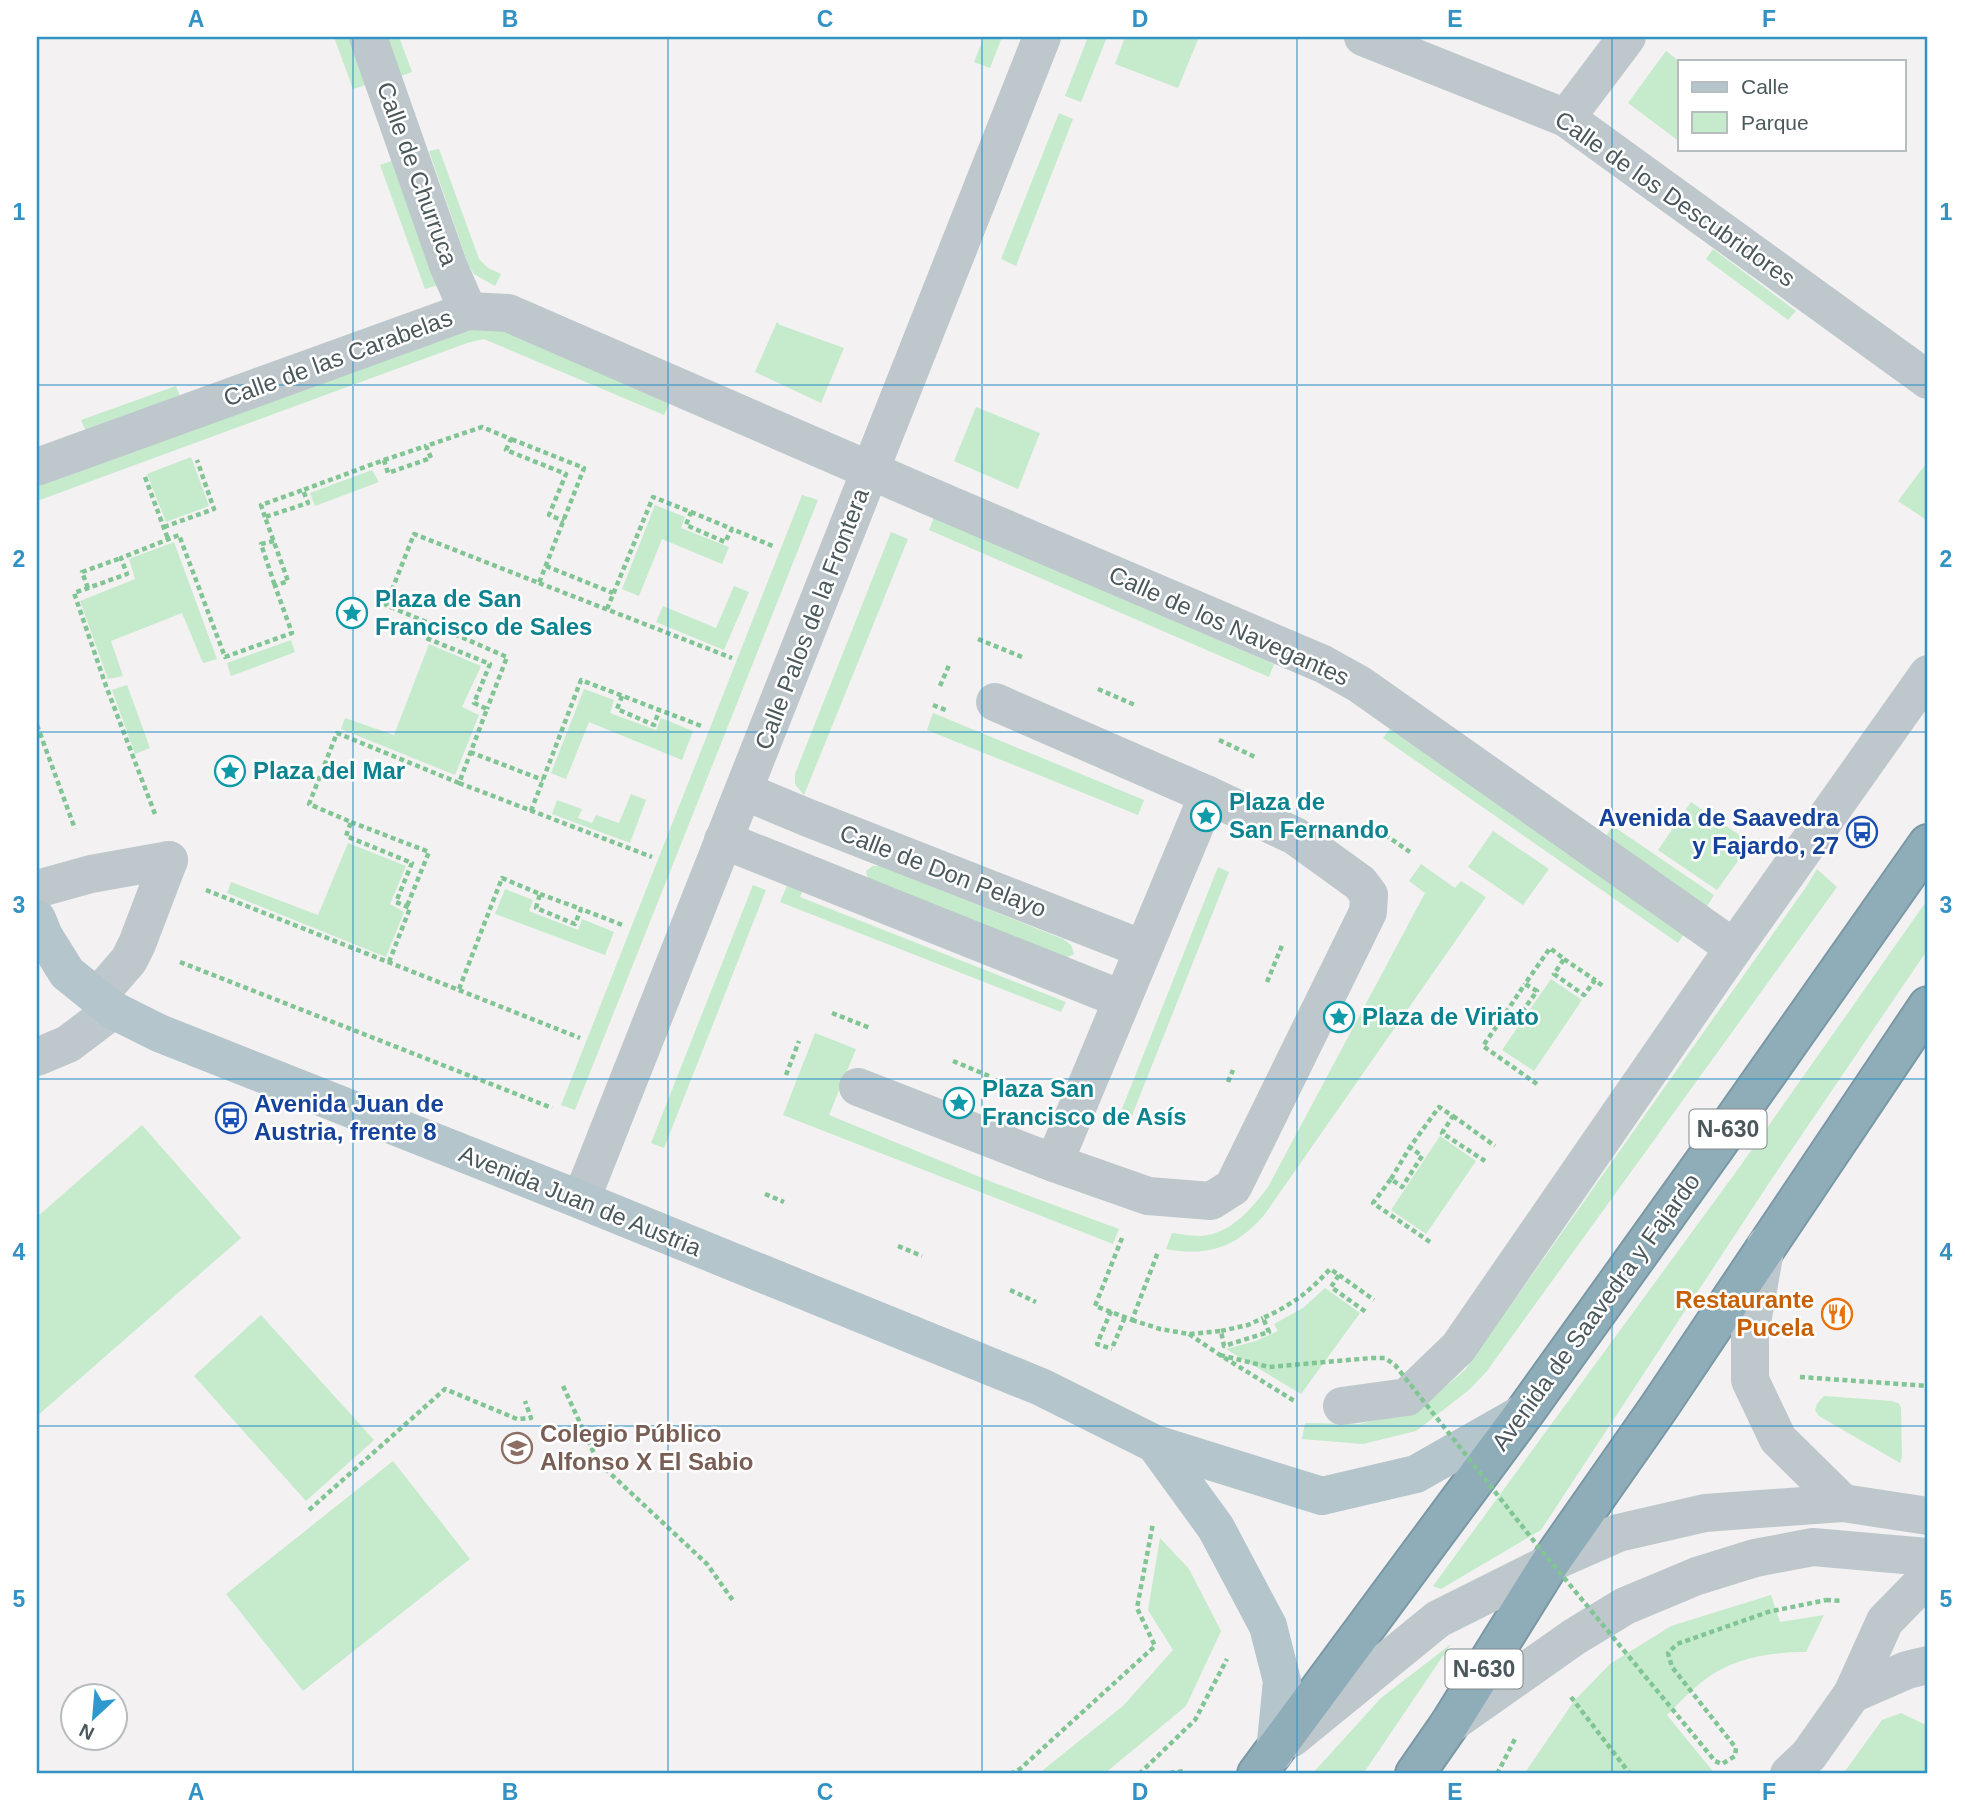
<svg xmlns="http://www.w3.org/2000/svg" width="1965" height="1811" font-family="Helvetica,sans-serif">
<rect width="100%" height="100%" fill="#f3f1f1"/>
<g fill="#c5ebcc">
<polygon points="334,37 349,37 366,85 353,89"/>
<polygon points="387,37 399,37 412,72 401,76"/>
<polygon points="984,37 1002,37 990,68 974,62"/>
<polygon points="1088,37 1107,37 1081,102 1065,96"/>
<polygon points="1125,37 1199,37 1178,88 1115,64"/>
<polygon points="1666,51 1680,62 1680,142 1628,103"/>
<polygon points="1059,113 1073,119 1016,266 1001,259"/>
<polygon points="439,149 479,259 488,268 501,274 495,286 474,274 468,264 429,151"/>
<polygon points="394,160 441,284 425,289 380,165"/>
<polygon points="1713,249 1796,311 1788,320 1706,259"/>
<polygon points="777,322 780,325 844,348 821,403 755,372"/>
<polygon points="497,327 671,400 664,415 484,339 467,343 37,501 37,487 463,331"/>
<polygon points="176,386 182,402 88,436 81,420"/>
<polygon points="976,407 1040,433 1018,489 954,461"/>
<polygon points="191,457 209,506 166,522 147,474"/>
<polygon points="1928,461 1928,521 1898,501"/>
<polygon points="372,470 379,482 315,506 310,493"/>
<polygon points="802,495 818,500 575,1110 561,1105"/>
<polygon points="655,505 685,517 681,528 729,547 722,564 662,539 639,596 622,589"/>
<polygon points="934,517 1274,664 1269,677 929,530"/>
<polygon points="891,532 908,539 804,795 795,784 795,774"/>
<polygon points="174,542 217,659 203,663 182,613 111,641 123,676 108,679 80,601 135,579 129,559"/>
<polygon points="734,586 749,592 724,650 656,622 663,606 716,628"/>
<polygon points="291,640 295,652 231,676 227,663"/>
<polygon points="429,644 481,666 462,707 479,715 455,775 341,729 345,718 394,735"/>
<polygon points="127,685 150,748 135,754 112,690"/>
<polygon points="584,689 614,700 610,713 656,730 661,718 693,731 682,760 589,722 566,779 551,773"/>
<polygon points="933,713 1144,800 1138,815 927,730"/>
<polygon points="1391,728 1684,934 1678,943 1383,738"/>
<polygon points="631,794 646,800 630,843 552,814 557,800 582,809 578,818 592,823 596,815 619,823"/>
<polygon points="1691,802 1751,843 1717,890 1658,850"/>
<polygon points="1613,826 1714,895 1706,908 1605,837"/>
<polygon points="1493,831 1549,869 1523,905 1468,867"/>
<polygon points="348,843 406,866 390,904 404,912 386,957 227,893 231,882 318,915"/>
<path d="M1421 864 1455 888 1461 881 1486 897 1265 1214C1237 1247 1209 1257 1166 1249L1172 1233C1182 1234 1192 1236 1201 1236 1231 1234 1251 1209 1268 1187L1425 893 1409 881Z"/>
<polygon points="873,866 881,866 1063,939 1071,945 1074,954 1066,958 868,879 866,871"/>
<polygon points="1218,867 1229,872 1131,1118 1120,1114"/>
<polygon points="1817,869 1837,887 1487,1371 1469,1390 1416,1431 1363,1444 1302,1439 1305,1423 1359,1424 1397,1415 1426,1403 1465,1370 1806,887"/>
<polygon points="790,879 805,885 800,897 1066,1002 1061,1012 780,902"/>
<polygon points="753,885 766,890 664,1148 651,1143"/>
<polygon points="505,889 533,900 529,911 578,930 582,919 614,932 605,955 495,914"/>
<polygon points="1928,899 1928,949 1771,1180 1541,1530 1441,1589 1433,1586 1741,1165"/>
<polygon points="1551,979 1582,1000 1534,1071 1502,1050"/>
<polygon points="815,1033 856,1049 829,1115 992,1182 1119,1229 1113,1244 783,1115"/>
<polygon points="142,1125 241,1238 37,1416 37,1217"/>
<polygon points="1440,1136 1476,1161 1426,1234 1391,1210"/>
<polygon points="1325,1288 1360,1313 1301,1394 1226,1349 1256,1341 1278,1331 1274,1324 1303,1308"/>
<polygon points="261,1315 374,1440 306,1501 194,1376"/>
<polygon points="1824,1396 1892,1401 1898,1403 1901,1407 1902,1457 1900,1463 1819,1416 1815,1410 1817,1404"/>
<polygon points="393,1461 470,1559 303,1691 226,1594"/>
<polygon points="1160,1538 1189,1569 1221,1631 1186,1706 1104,1774 1038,1774 1123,1706 1173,1650 1148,1610"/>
<path d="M1771 1595 1780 1622 1824 1615 1806 1652C1769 1652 1732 1658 1703 1681 1690 1691 1678 1704 1667 1715L1715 1774H1524L1574 1701 1610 1664 1671 1626Z"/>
<polygon points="1451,1644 1363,1774 1312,1774 1381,1698"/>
<polygon points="1901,1713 1928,1726 1928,1774 1843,1774 1882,1720"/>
</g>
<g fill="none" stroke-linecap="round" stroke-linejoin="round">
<g stroke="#7a98a5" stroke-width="42">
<g id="highway">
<polyline points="1257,1774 1525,1412 1715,1147 1928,844"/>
<polyline points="1415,1774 1449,1725 1550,1563 1659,1407 1928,1006"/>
</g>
</g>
<g stroke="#81c595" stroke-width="4.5" stroke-dasharray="5 3.5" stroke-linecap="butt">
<polyline points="384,460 426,446"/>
<polyline points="145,477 168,539"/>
<polyline points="691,512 732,529"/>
<polyline points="265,517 261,505 303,490"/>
<polyline points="164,527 214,509 197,460"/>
<polyline points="274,541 261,544 275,586"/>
<polyline points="546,566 613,593"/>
<polyline points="539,583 732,658"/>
<polyline points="88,588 82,572 121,558"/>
<polyline points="607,609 653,497 691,512 686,525 725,542 732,529 775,547"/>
<polyline points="431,624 507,657 487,709"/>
<polyline points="978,639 1022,657"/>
<polyline points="940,686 950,663"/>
<polyline points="1098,689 1135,705"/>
<polyline points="622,696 617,709 654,725 659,711"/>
<polyline points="933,705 948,711"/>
<polyline points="37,725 75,829"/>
<polyline points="1219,740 1255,757"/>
<polyline points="470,752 543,780"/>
<polyline points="459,783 652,857"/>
<polyline points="531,811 581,680 704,727"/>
<polyline points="155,814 106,686 74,593 127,574 121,558 179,535 225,657 292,633 275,586 288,581 265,517 308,503 303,490 384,460 388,473 431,458 426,446 482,427 511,439 506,450 566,474 549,515 564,521"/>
<polyline points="351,822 429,852 407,906"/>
<polyline points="1378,830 1410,852"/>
<polyline points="206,890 580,1038"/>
<polyline points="540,894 581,909"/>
<polyline points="1564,959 1595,980"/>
<polyline points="180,962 552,1108"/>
<polyline points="389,962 410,908 396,902 412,863 346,836 351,822 309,804 337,733 459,783 487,709 474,703 490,664 426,638 431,624 386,605 414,534 539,583 584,468 511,439"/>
<polyline points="1267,982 1283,943"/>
<polyline points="459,989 502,878 540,894 536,908 575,924 581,909 625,926"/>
<polyline points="832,1013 870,1028"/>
<polyline points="1501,1020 1525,984"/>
<polyline points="953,1061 989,1076"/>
<polyline points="786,1075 799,1041"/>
<polyline points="1228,1082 1233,1070"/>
<polyline points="1537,1084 1483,1046 1501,1020 1512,1026 1537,991 1525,984 1550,948 1564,959 1554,974 1584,995 1595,980 1604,987"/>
<polyline points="1453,1116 1495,1146"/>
<polyline points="1391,1179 1410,1147"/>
<polyline points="765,1194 784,1202"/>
<polyline points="1122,1238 1095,1306 1132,1320 1158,1252"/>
<polyline points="1430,1242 1373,1203 1391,1179 1402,1187 1422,1156 1410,1147 1439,1107 1453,1116 1442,1133 1485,1161"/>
<polyline points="898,1246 922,1256"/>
<polyline points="1339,1275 1374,1300"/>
<polyline points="1010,1290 1036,1302"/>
<polyline points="1111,1311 1097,1344 1112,1349"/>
<path d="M1132 1320 1160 1329 1189 1334 1221 1331 1224 1346 1269 1332 1263 1318C1293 1304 1308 1293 1330 1269L1339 1275 1331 1287 1366 1312"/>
<polyline points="1221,1331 1248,1325 1263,1318"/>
<polyline points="1189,1334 1220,1355 1296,1402"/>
<polyline points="1113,1346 1125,1317"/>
<polyline points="1800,1377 1928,1386"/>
<polyline points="563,1386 598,1462 707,1564 734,1602"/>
<polyline points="309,1510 445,1389 517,1419 531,1418 525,1401"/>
<polyline points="1826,1600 1843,1601"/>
<polyline points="1571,1697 1630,1774"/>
<polyline points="1010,1774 1020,1769 1155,1646 1137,1608 1153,1523"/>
<polyline points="1139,1774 1195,1720 1227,1659"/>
<polyline points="1161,1774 1185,1771"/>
<polyline points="1497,1774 1516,1737"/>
</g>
<g stroke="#bec8cc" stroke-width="38">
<polyline points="368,37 448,265 468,311"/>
<polyline points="1363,37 1566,118 1928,380"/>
<polyline points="1566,118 1627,37"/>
<polyline points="37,467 468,311 508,313 922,493 1323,664 1359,684 1734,948"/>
<polyline points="744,791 806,817 1143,949"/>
<polyline points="723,840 1121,999"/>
<polyline points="37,889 91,874 169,860"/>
<polyline points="97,997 129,960 137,944 169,860"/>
<polyline points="37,1057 68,1044 113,1010"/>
<polyline points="858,1087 1054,1163 1148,1196 1211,1201 1233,1187 1368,912 1369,895 1360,883 1295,836 1208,795 995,702"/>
<polyline points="1054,1163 1208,795"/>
<polyline points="581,1200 1042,37"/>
<polyline points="1766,1245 1750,1333 1750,1380 1778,1439 1843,1503"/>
<polyline points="1342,1406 1407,1397 1458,1348 1734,948 1928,674"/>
<polyline points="1852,1694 1907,1670 1928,1665"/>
<polyline points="1449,1725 1574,1637 1625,1606 1697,1576 1755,1558 1813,1547 1927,1557"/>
<polyline points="1292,1738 1438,1619 1550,1563 1618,1533 1705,1513 1843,1503 1928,1516"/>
<polyline points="1789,1774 1809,1755 1852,1694 1885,1621 1925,1580"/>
</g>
<g stroke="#b4c5cc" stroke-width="38">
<polyline points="37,919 44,936 67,973 113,1010 159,1033 581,1200 1041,1387 1155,1444 1322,1496 1416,1474 1525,1412"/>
<polyline points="1155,1444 1216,1528 1268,1626 1282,1681 1275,1752"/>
</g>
<use href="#highway" stroke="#8fadb9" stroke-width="38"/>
<polyline stroke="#81c595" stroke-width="4.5" stroke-dasharray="5 3.5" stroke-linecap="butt" points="1220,1355 1269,1367 1372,1358 1385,1358 1395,1365 1537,1545 1715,1761 1722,1764 1735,1756 1736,1748 1672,1667 1668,1653 1677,1644 1768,1612 1826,1600"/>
</g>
<path fill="none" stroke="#3292c4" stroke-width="2" stroke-opacity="0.55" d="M353 37V1774M668 37V1774M982 37V1774M1297 37V1774M1612 37V1774M37 385H1928M37 732H1928M37 1079H1928M37 1426H1928"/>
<defs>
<g id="sight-ring" transform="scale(1.575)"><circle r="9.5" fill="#fff" stroke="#0f9aa8" stroke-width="1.5"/><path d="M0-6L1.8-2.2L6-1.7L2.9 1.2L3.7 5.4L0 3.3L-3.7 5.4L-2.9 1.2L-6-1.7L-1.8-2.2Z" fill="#0f9aa8"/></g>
<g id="bus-ring" transform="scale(1.575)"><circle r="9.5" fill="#fff" stroke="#1a4fb4" stroke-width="1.5"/><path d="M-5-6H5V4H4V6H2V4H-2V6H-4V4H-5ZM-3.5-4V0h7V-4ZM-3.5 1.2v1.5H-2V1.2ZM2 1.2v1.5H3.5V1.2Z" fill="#1a4fb4"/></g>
<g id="restaurant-ring" transform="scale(1.575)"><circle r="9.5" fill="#fff" stroke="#e8710a" stroke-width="1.5"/><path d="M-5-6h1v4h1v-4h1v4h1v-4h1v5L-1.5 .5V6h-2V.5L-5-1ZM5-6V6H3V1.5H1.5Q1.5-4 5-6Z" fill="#e8710a"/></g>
<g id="school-ring" transform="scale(1.575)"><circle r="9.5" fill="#fff" stroke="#8d6e63" stroke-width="1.5"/><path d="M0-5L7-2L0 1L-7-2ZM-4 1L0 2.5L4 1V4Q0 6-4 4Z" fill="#8d6e63"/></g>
</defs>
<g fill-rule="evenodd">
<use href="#sight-ring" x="352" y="613"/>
<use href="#sight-ring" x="230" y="771"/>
<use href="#sight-ring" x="1206" y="816"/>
<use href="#bus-ring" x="1862" y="832"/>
<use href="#sight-ring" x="1339" y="1017"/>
<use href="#sight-ring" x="959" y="1103"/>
<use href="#bus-ring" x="231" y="1118"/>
<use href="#restaurant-ring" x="1837" y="1314"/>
<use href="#school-ring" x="517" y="1448"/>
</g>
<g text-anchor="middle" stroke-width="5" stroke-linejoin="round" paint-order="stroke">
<g fill="#fff" stroke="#818a8d" stroke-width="2">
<rect x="1689.5" y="1109.5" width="77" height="39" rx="5"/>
<rect x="1445.5" y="1649.5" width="77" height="39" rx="5"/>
</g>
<g font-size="23" font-weight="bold" fill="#4b585c">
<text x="1728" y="1137">N-630</text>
<text x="1484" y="1677">N-630</text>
</g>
<g font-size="24" fill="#4b585c" stroke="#fff">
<text transform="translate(417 174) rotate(70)" y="8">Calle de Churruca</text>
<text transform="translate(1675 199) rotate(35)" y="8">Calle de los Descubridores</text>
<text transform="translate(338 358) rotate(-20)" y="8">Calle de las Carabelas</text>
<text transform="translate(812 619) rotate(-69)" y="8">Calle Palos de la Frontera</text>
<text transform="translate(1229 626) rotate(24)" y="8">Calle de los Navegantes</text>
<text transform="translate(943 871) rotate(21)" y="8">Calle de Don Pelayo</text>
<text transform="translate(580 1201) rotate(22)" y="8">Avenida Juan de Austria</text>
<text transform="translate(1596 1312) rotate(-54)" y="8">Avenida de Saavedra y Fajardo</text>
</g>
<g font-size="24" font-weight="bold" fill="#0d838f" stroke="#fff" text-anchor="start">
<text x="375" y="607">Plaza de San<tspan x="375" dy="28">Francisco de Sales</tspan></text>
<text x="253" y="779">Plaza del Mar</text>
<text x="1229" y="810">Plaza de<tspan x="1229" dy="28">San Fernando</tspan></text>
<text x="1362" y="1025">Plaza de Viriato</text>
<text x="982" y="1097">Plaza San<tspan x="982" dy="28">Francisco de Asís</tspan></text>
</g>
<g font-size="24" font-weight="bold" fill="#164399" stroke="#fff" text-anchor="end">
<text x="1839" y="826">Avenida de Saavedra<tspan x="1839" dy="28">y Fajardo, 27</tspan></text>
<text x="254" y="1112" text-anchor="start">Avenida Juan de<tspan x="254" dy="28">Austria, frente 8</tspan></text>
</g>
<g font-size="24" font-weight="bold" fill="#c56008" stroke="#fff" text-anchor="end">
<text x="1814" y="1308">Restaurante<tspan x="1814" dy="28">Pucela</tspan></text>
</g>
<g font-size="24" font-weight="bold" fill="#785e54" stroke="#fff" text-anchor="start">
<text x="540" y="1442">Colegio Público<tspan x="540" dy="28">Alfonso X El Sabio</tspan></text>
</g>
</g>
<rect width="1965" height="1811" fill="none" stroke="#ffffff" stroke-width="77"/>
<rect x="1678" y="60" width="228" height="91" fill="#ffffff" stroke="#b7bcbe" stroke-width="2"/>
<rect x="1692" y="82" width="35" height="10" fill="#b4c5cc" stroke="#b7bcbe" stroke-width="2"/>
<text x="1741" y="94" font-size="21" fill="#4b585c">Calle</text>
<rect x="1692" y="112" width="35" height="21" fill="#c5ebcc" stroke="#b7bcbe" stroke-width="2"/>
<text x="1741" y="130" font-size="21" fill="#4b585c">Parque</text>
<g transform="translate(94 1717) rotate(206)"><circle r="33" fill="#ffffff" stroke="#b7bcbe" stroke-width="2"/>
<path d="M0-5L12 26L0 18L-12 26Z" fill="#2f98cf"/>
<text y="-10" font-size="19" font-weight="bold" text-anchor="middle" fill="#4b585c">N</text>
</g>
<rect x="38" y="38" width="1888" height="1734" fill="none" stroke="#3292c4" stroke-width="2.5"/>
<g font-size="23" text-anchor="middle" font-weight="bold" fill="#3292c4">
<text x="196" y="27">A</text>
<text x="510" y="27">B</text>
<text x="825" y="27">C</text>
<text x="1140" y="27">D</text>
<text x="1455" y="27">E</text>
<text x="1769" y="27">F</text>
<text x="19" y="220">1</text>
<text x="1946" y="220">1</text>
<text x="19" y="567">2</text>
<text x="1946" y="567">2</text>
<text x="19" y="913">3</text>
<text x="1946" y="913">3</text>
<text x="19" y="1260">4</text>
<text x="1946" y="1260">4</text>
<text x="19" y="1607">5</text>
<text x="1946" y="1607">5</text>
<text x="196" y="1800">A</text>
<text x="510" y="1800">B</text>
<text x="825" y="1800">C</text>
<text x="1140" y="1800">D</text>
<text x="1455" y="1800">E</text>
<text x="1769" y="1800">F</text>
</g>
</svg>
